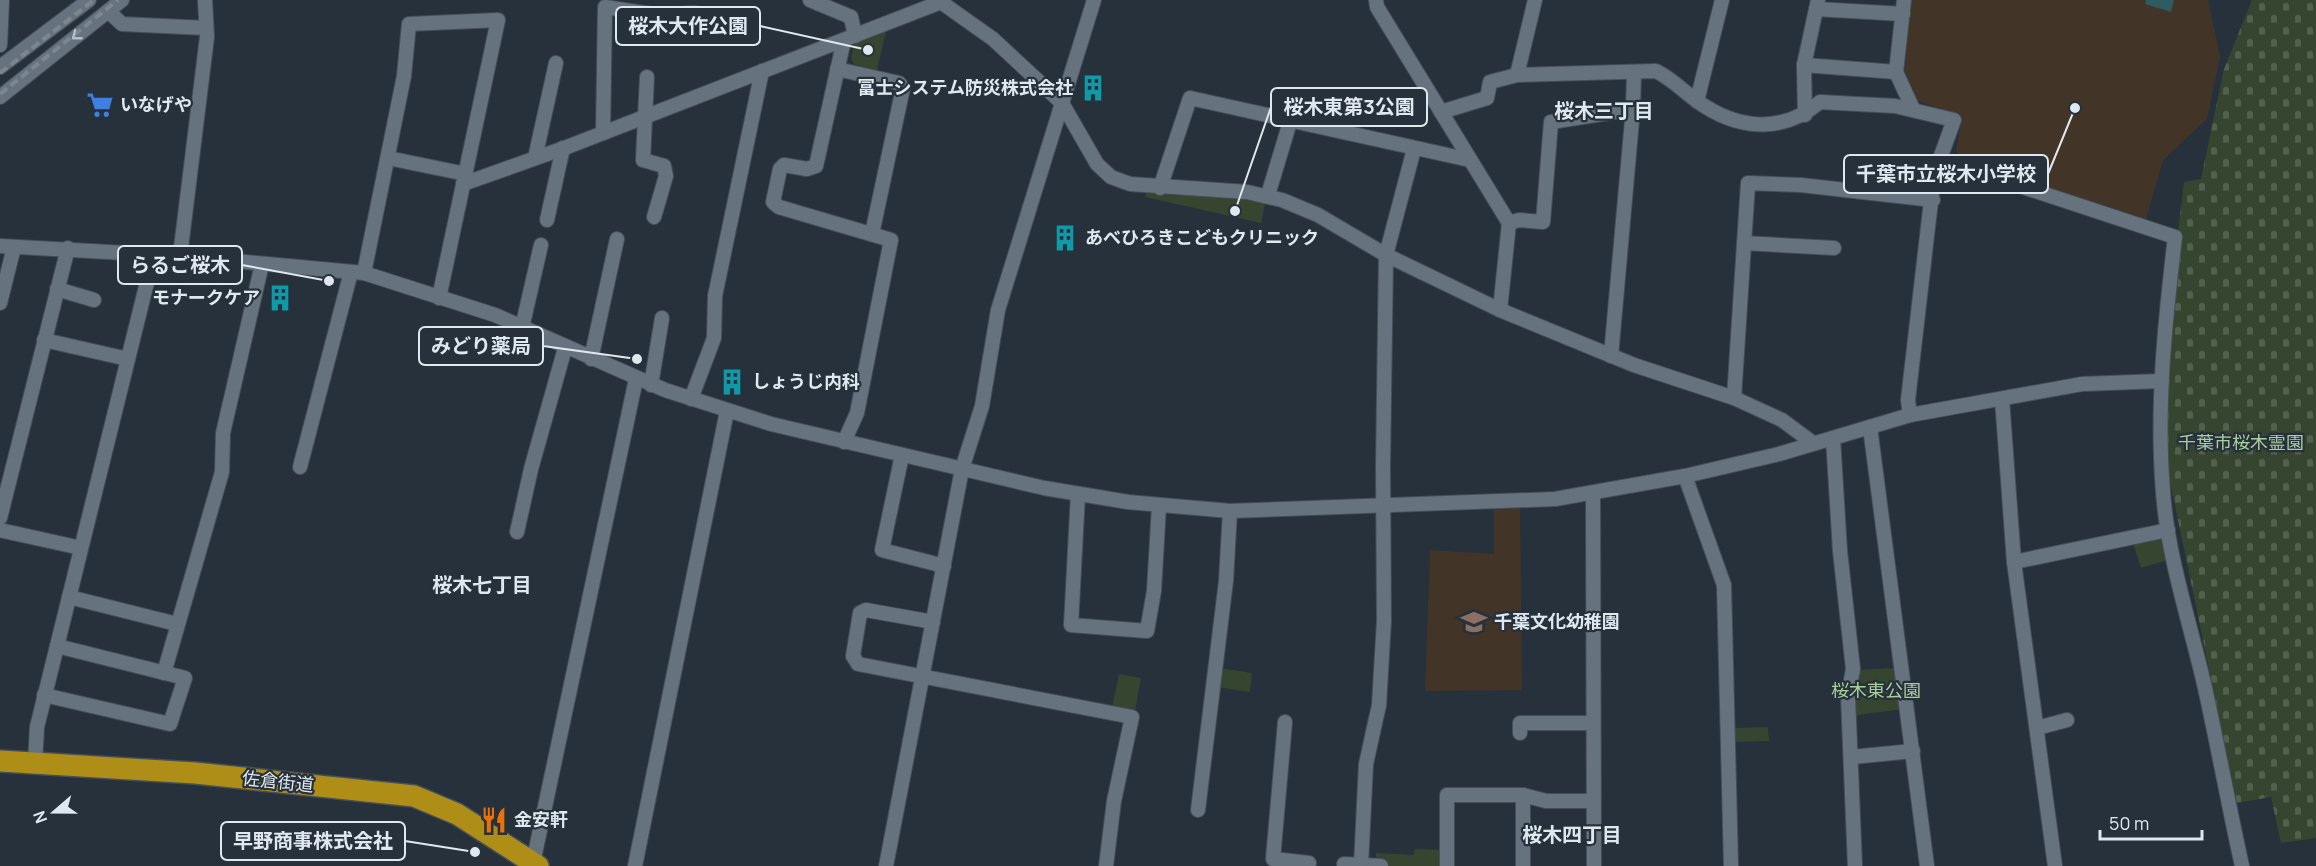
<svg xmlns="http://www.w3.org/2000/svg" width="2316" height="866" font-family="Manrope,'Noto Sans JP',sans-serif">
<defs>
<pattern id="cemetery-stones" width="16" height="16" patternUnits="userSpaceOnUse" patternTransform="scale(1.5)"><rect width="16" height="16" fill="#35452f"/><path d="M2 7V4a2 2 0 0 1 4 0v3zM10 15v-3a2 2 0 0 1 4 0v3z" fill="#52604d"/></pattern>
</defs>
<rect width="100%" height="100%" fill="#26313c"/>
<g fill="#423527">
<polygon points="1910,0 2208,0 2220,57 2207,119 2163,160 2146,219 1963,161 1956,151 1962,116 1918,101 1905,72"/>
<polygon points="1494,504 1520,504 1522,690 1425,691 1430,550 1494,554"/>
</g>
<polygon fill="url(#cemetery-stones)" points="2252,0 2316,0 2316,838 2281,843 2271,797 2237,803 2165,458 2169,306 2184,182 2201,179 2224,69"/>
<g fill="#35452f">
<polygon points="887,27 877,70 854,64 851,59 855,40"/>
<polygon points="1147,189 1266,199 1261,223 1145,197"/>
<polygon points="2159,537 2165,540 2171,559 2141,568 2133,543"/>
<polygon points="1219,668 1252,673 1250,692 1216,687"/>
<polygon points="1897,668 1902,709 1852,716 1855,670"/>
<polygon points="1119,674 1141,678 1135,711 1112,707"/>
<polygon points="1768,727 1769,741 1735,742 1734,728"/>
<polygon points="1415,849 1443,850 1442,866 1376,866 1376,853 1414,855"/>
</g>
<polygon fill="#2d5b60" points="2146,0 2174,0 2171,12 2145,4"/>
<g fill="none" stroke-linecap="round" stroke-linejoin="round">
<g stroke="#454f58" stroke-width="16">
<g id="minor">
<polyline points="810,0 851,17 855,36"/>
<polyline points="938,0 993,39 1062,103 1097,164 1111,177 1130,184 1247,192 1282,200 1318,215 1386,255 1500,310 1634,365 1734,398 1782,420 1813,443"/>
<polyline points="1376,0 1377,7 1509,223 1500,310"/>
<polyline points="1904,0 1896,72 1913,109"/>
<polyline points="1816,9 1903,14"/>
<polyline points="108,11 122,24 206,28"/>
<polyline points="0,45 2,0"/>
<polyline points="1804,65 1896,72"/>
<polyline points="0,67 89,0"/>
<polyline points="837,69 899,83 903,88 872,234"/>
<polyline points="1517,75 1535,0"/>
<polyline points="647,77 643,160 664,166 666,176 654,217"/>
<polyline points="0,97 122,0"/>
<polyline points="1697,101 1722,0"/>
<path d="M1441 112 1487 98 1490 82 1517 75 1656 71C1672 79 1682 90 1697 101 1736 129 1781 135 1820 102L1895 106 1954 120 1934 175 1908 400 1910 415"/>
<polyline points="1805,115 1804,65 1818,0"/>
<polyline points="603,133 605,7 657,15 695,13"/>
<polyline points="388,158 466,174"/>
<polyline points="535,158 556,63"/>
<path d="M1941 160 2175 237C2165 322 2156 407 2163 492 2168 559 2190 622 2205 688 2218 747 2229 807 2242 866"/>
<polyline points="463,184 567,147 941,2"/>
<polyline points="1160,188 1190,98 1470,160"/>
<polyline points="1268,195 1290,122"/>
<polyline points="547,220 563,148"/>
<polyline points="1509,223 1519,220 1543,222 1551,122 1633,109"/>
<polyline points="1744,243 1834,248"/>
<polyline points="0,246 180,256 364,273 495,315 665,390 771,424 1044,488 1128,502 1230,511 1555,499 1685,476 1779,454 1910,415 2082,384 2162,381"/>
<polyline points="180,256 207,37 205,0"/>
<polyline points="364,273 404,76 409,24 498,20 439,298"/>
<polyline points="57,289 94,300"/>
<polyline points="0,303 14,247"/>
<polyline points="522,328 541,245"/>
<polyline points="44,340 128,359"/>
<polyline points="1611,356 1633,109 1634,72"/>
<polyline points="591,359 617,239"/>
<polyline points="651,385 662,318"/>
<polyline points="1734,398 1748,183 1801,185 1933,200"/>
<polyline points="691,399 714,338 715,296 762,71"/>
<polyline points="2002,399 2014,562 2055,866"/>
<polyline points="1870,427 1927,866"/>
<polyline points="1833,438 1840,551 1853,669 1848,697 1855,866"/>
<polyline points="844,442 857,413 891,240 779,207 773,202 780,169 784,165 807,169 816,166 844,40"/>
<polyline points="902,455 882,550 944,566"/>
<polyline points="300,467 351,272"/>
<polyline points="1685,476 1724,585 1731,866"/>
<polyline points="1078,494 1071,625 1147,631 1154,591 1159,506"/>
<polyline points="1593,494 1594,866"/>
<polyline points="0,518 68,248"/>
<polyline points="0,530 81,548"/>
<polyline points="517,532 531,469 565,348"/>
<polyline points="2014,562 2168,530"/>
<polyline points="69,597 177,624"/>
<polyline points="933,622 866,610 860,613 853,656 858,664 1132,717 1114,801 1106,866"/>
<polyline points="164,673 222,472 223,433 262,264"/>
<polyline points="44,695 170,724 185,678 57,646"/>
<polyline points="1285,722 1273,859 1309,863 1308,866"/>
<polyline points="2037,728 2067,720"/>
<polyline points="1520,733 1520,723 1593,723"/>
<polyline points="1852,757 1913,751"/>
<polyline points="35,763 37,727 154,254"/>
<polyline points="1198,810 1226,581 1230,511"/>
<polyline points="533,863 636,379"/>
<polyline points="1344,864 1381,866"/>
<polyline points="1361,865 1366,764 1379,705 1384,621 1383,466 1386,255 1414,149"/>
<polyline points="635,866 727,411"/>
<polyline points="886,866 962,469 982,406 998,310 1094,0"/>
<polyline points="1447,866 1447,795 1523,795 1546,801 1593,801"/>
<polyline points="1523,866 1523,795"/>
</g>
</g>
<g stroke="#454f58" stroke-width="24">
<polyline id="highway" points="0,761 195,773 414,796 457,814 538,866"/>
</g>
<use href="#minor" stroke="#66737f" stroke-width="14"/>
<use href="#highway" stroke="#af8e17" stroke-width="21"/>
<g stroke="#7c868f" stroke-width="4" stroke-dasharray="9 4.5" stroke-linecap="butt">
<polyline points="0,73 94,0"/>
<polyline points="0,94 118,0"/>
</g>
</g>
<defs><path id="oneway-chevron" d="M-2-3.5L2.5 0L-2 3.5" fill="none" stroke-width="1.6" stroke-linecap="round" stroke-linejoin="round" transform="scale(1.5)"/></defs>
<use stroke="#b5bfc8" href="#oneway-chevron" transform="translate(76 36) rotate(142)"/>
<defs>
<g id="building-bare" transform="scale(2.07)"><path d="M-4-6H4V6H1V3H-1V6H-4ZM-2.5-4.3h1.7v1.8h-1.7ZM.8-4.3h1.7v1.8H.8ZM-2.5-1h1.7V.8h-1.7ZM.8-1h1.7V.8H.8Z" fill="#0f9aa8" stroke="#26313c" stroke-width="2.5" paint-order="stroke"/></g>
<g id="supermarket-bare" transform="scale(2.07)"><path d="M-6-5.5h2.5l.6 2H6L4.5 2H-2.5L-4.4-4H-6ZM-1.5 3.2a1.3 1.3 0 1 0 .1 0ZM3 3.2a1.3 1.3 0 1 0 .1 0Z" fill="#3f7fe0" stroke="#26313c" stroke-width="2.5" paint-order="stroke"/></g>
<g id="school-bare" transform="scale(2.07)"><path d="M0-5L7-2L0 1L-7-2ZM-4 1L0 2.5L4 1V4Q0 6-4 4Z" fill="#8d6e63" stroke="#26313c" stroke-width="2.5" paint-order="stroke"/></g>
<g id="restaurant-bare" transform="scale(2.07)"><path d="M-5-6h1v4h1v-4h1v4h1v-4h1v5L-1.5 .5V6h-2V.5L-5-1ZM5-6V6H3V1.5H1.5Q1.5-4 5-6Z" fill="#e8710a" stroke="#26313c" stroke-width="2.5" paint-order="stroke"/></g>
</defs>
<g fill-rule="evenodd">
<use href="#building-bare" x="1093" y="88"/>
<use href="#supermarket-bare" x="100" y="105"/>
<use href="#building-bare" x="1065" y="238"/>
<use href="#building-bare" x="280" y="298"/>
<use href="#building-bare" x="732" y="382"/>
<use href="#school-bare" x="1474" y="622"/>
<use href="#restaurant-bare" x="494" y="820"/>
</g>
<g text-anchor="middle" stroke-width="4.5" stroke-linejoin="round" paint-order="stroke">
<g font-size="18" font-weight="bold" fill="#e0e8ef" stroke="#26313c" text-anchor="start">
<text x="1073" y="94" text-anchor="end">冨士システム防災株式会社</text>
<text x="120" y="111">いなげや</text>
<text x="1085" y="244">あべひろきこどもクリニック</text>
<text x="260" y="304" text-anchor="end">モナークケア</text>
<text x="752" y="388">しょうじ内科</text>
<text x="1494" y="628">千葉文化幼稚園</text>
<text x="514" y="826">金安軒</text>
</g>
<g font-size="18" fill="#aacf9b" stroke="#26313c">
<text x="2241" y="449">千葉市桜木霊園</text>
<text x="1876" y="697">桜木東公園</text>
</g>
<g font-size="18" fill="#e0e8ef" stroke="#26313c">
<text transform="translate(278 782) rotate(6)" y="6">佐倉街道</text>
</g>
<g font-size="20" font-weight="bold" fill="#e0e8ef" stroke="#26313c">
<text x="1604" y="118">桜木三丁目</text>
<text x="482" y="592">桜木七丁目</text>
<text x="1572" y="842">桜木四丁目</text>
</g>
</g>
<path fill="none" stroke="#e0e8ef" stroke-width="2" d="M868 50L760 26M1235 211L1271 107M2075 108L2048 174M329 281L242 265M637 359L543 346M475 852L405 841"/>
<g fill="#e0e8ef" stroke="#26313c" stroke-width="2">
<circle cx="868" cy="50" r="6"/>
<circle cx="1235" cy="211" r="6"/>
<circle cx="2075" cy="108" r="6"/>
<circle cx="329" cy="281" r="6"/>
<circle cx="637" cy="359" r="6"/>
<circle cx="475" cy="852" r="6"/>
</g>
<g fill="#26313c" stroke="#e0e8ef" stroke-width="2">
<rect x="616" y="7" width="144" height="38" rx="6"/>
<rect x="1271" y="88" width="156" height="38" rx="6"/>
<rect x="1844" y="155" width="204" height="38" rx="6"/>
<rect x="118" y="246" width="124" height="38" rx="6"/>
<rect x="419" y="327" width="124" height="38" rx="6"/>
<rect x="221" y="822" width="184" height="38" rx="6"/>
</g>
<g font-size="20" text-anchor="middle" font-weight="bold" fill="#e0e8ef">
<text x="688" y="33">桜木大作公園</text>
<text x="1349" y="114">桜木東第3公園</text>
<text x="1946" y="181">千葉市立桜木小学校</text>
<text x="180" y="272">らるご桜木</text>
<text x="481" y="353">みどり薬局</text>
<text x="313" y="848">早野商事株式会社</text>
</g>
<g transform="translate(54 812) rotate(250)" stroke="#26313c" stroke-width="4.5" paint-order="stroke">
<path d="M0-4.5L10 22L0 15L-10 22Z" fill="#e0e8ef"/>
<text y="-9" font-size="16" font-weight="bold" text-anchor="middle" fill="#e0e8ef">N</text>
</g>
<path d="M2100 830v9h102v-9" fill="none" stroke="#e0e8ef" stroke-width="3"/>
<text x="2109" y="830" font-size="18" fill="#e0e8ef" stroke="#26313c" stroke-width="4.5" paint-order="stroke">50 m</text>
</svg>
